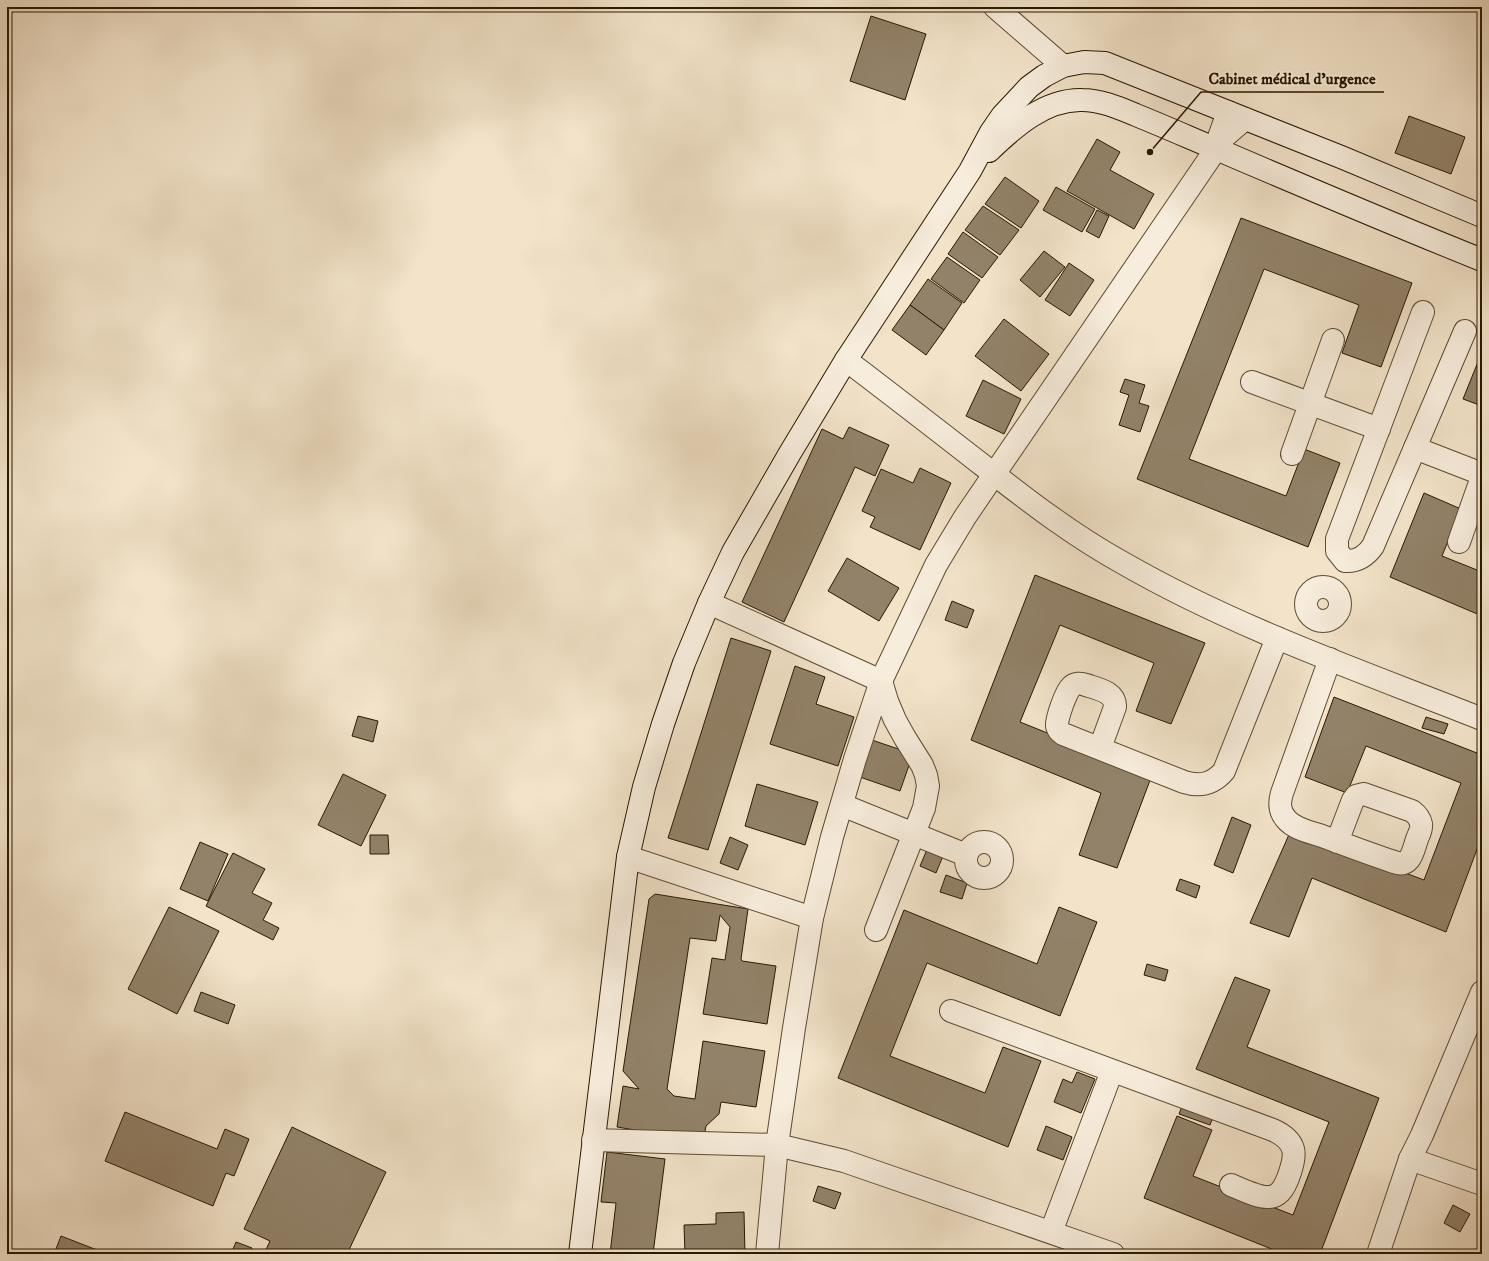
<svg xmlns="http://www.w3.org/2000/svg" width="1489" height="1261" font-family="'IM FELL DW Pica',serif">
<rect width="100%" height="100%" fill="#f2e3c9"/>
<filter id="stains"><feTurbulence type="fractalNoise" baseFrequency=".005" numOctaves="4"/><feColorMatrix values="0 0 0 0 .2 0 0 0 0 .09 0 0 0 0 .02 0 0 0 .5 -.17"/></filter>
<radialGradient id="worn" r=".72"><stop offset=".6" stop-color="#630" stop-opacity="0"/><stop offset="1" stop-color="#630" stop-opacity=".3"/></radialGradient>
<g fill="#928269" stroke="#2a1800">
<polygon points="871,16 926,34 905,100 850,81"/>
<polygon points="1409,116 1465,137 1451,174 1395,153"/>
<polygon points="1097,139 1120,152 1110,170 1154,194 1134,229 1067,191"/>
<polygon points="1005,177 1039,201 1021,228 985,204"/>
<polygon points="1056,187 1095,209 1082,232 1043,210"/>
<polygon points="983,206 1019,230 1000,255 965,230"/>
<polygon points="1097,210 1109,216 1099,238 1086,231"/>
<polygon points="1241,218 1412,283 1381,367 1342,353 1359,305 1264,269 1189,459 1286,496 1304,449 1340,463 1308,547 1137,479"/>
<polygon points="963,232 998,257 982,278 948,254"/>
<polygon points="1044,251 1065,267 1040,297 1020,280"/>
<polygon points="947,257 980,280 964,303 931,279"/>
<polygon points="1069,263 1094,280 1070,316 1045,300"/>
<polygon points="928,279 962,303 944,330 910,305"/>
<polygon points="910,305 944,330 926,355 892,330"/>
<polygon points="1004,319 1049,354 1021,391 975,356"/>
<polygon points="1482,352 1482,406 1463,399"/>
<polygon points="1125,379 1145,385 1139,403 1149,406 1140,432 1119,425 1129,395 1120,392"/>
<polygon points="983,380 1021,399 1004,434 966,416"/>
<polygon points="849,427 889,445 875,476 855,467 784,622 742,602 822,429 843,439"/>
<polygon points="920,468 951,483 920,550 870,527 875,517 862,511 881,469 913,483"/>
<polygon points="1424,493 1461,509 1442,556 1482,572 1482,616 1390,577"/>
<polygon points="847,558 899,588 879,621 828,591"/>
<polygon points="1035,575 1205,643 1171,724 1136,711 1154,663 1060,625 1020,722 1152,775 1117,868 1079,855 1101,793 971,740"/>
<polygon points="952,601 974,610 967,628 945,620"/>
<polygon points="731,638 771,651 708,850 668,838"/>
<polygon points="795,666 825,677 816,704 854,717 838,766 770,744"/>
<polygon points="1334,697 1482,755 1482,836 1446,932 1312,878 1289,937 1250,923 1291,830 1424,880 1461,783 1366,746 1347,793 1305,777"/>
<polygon points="358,716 378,721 373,742 352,736"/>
<polygon points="1426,717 1448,724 1444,734 1422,728"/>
<polygon points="869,739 913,754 900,791 857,776"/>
<polygon points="343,774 386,795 361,846 318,825"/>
<polygon points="757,784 818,802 805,845 745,826"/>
<polygon points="1232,817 1251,825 1233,873 1214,865"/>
<polygon points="370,835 388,835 389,854 370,854"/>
<polygon points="730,837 748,845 738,870 720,863"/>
<polygon points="200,842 228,854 208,901 180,889"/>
<polygon points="929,845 945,851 936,873 920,866"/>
<polygon points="233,853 265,869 252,893 272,903 263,920 279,928 273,940 206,906"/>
<polygon points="946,875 967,883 962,899 940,892"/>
<polygon points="1180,879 1200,886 1196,898 1176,890"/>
<polygon points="655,894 748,909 741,959 742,961 776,966 767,1024 703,1014 712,958 725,960 730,927 720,915 716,941 690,938 667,1089 674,1096 695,1099 703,1041 765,1051 756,1107 721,1102 719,1114 706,1126 704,1137 683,1138 617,1127 623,1086 639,1089 623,1071 649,899"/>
<polygon points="169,907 219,931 177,1014 128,989"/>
<polygon points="1059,907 1097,922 1060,1016 927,963 890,1056 985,1093 1003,1047 1041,1061 1008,1147 838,1078 904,910 1037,964"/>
<polygon points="1147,964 1168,970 1165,981 1144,975"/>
<polygon points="1235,977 1270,990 1247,1047 1379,1098 1320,1254 1284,1254 1144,1198 1177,1116 1212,1130 1193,1176 1293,1215 1329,1122 1196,1069"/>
<polygon points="201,992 235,1005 228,1024 194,1011"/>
<polygon points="1077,1072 1095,1079 1081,1113 1054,1102 1063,1079 1072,1083"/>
<polygon points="1184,1101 1215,1112 1210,1125 1179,1114"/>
<polygon points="125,1112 217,1149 225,1129 249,1139 234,1176 226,1173 213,1206 105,1161"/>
<polygon points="1046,1126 1072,1137 1063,1160 1037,1150"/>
<polygon points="292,1127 386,1172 347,1254 264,1254 270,1241 244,1229"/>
<polygon points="607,1152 665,1159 653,1254 610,1254 616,1203 601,1202"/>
<polygon points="818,1186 841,1193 835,1209 813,1201"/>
<polygon points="1453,1205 1470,1214 1460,1232 1444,1223"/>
<polygon points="744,1212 745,1254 685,1254 684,1225 716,1224 716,1213"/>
<polygon points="61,1236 97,1250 96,1254 54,1254"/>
<polygon points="236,1242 252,1248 249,1254 231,1254"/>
</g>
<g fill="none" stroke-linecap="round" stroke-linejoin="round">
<g stroke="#5c4b32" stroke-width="24">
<g id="street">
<polyline points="995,7 1063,66"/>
<polyline points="1228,112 1217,143 1245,119"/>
<path d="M1423 312 1337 539V551L1345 561C1357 562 1367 555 1373 546L1465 331"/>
<path d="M846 360C891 394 936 429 981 464 1026 499 1072 535 1123 563 1236 628 1361 671 1482 719"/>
<polyline points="1252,382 1379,429"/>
<polyline points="1415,448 1482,474"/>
<polyline points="1292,454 1333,340"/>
<polyline points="1459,542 1482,477"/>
<circle cx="1323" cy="604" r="17"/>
<polyline points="709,603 881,681 887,701 895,720 905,738 922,765 926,775 928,786 924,808 876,930"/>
<path d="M1330 659 1282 793C1279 803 1279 811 1286 819 1294 829 1310 832 1322 836 1346 845 1370 854 1394 862 1411 868 1413 851 1417 839 1419 834 1422 829 1421 824 1420 818 1416 814 1412 811L1364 794 1356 796 1353 800 1337 842"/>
<path d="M1100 748 1115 707C1116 692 1098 689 1086 685 1081 683 1075 683 1071 687 1066 691 1056 720 1057 726 1058 730 1060 732 1063 734L1184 782C1200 787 1213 784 1224 771L1277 638"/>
<polyline points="842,805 966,855"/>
<circle cx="984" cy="860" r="18"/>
<polyline points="628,857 812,918"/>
<path d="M951 1011 1273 1130C1282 1134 1290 1139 1293 1149 1296 1159 1287 1185 1280 1192 1277 1195 1273 1197 1269 1197 1259 1198 1241 1189 1231 1185"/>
<polyline points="593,1140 777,1145 844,1161 1113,1254"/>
<polyline points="1410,1159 1482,1184"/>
<polyline points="1051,1232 1112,1071"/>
<polyline points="767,1254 777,1145 794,1028 812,918 832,837 855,759 881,681 936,565 965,517 1216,149"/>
<polyline points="1378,1254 1410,1159 1422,1135 1482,992"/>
</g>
</g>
<g stroke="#2a1800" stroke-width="24">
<g id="secondary">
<path d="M989 151C1014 127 1045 99 1082 100 1101 100 1119 108 1136 115 1163 126 1188 137 1214 148 1303 186 1392 224 1482 260"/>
<polyline points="580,1254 628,857 644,787 663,724 684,663 709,603 733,552 790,453 846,360 970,171 991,132 1002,116 1029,87 1044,76 1063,66 1084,62 1105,63 1341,157 1482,216"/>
</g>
</g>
<use href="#street" stroke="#f7eddc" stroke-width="22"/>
<use href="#secondary" stroke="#f7eddc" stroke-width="22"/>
</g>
<path fill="none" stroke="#2a1800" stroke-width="1.5" d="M1150 152L1201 92H1384"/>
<circle fill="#2a1800" stroke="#f7eddc" stroke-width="1.5" cx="1150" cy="152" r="4"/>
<g font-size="16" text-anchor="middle" font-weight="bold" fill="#2a1800" stroke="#f7eddc" stroke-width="3.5" stroke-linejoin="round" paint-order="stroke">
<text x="1292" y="84">Cabinet médical d'urgence</text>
</g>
<rect width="1489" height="1261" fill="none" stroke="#f2e3c9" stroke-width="24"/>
<rect x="8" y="8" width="1473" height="1245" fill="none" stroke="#2a1800" stroke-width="2"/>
<rect x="12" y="12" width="1465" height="1237" fill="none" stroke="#2a1800"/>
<rect width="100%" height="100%" filter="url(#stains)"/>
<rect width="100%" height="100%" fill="url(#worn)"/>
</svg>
